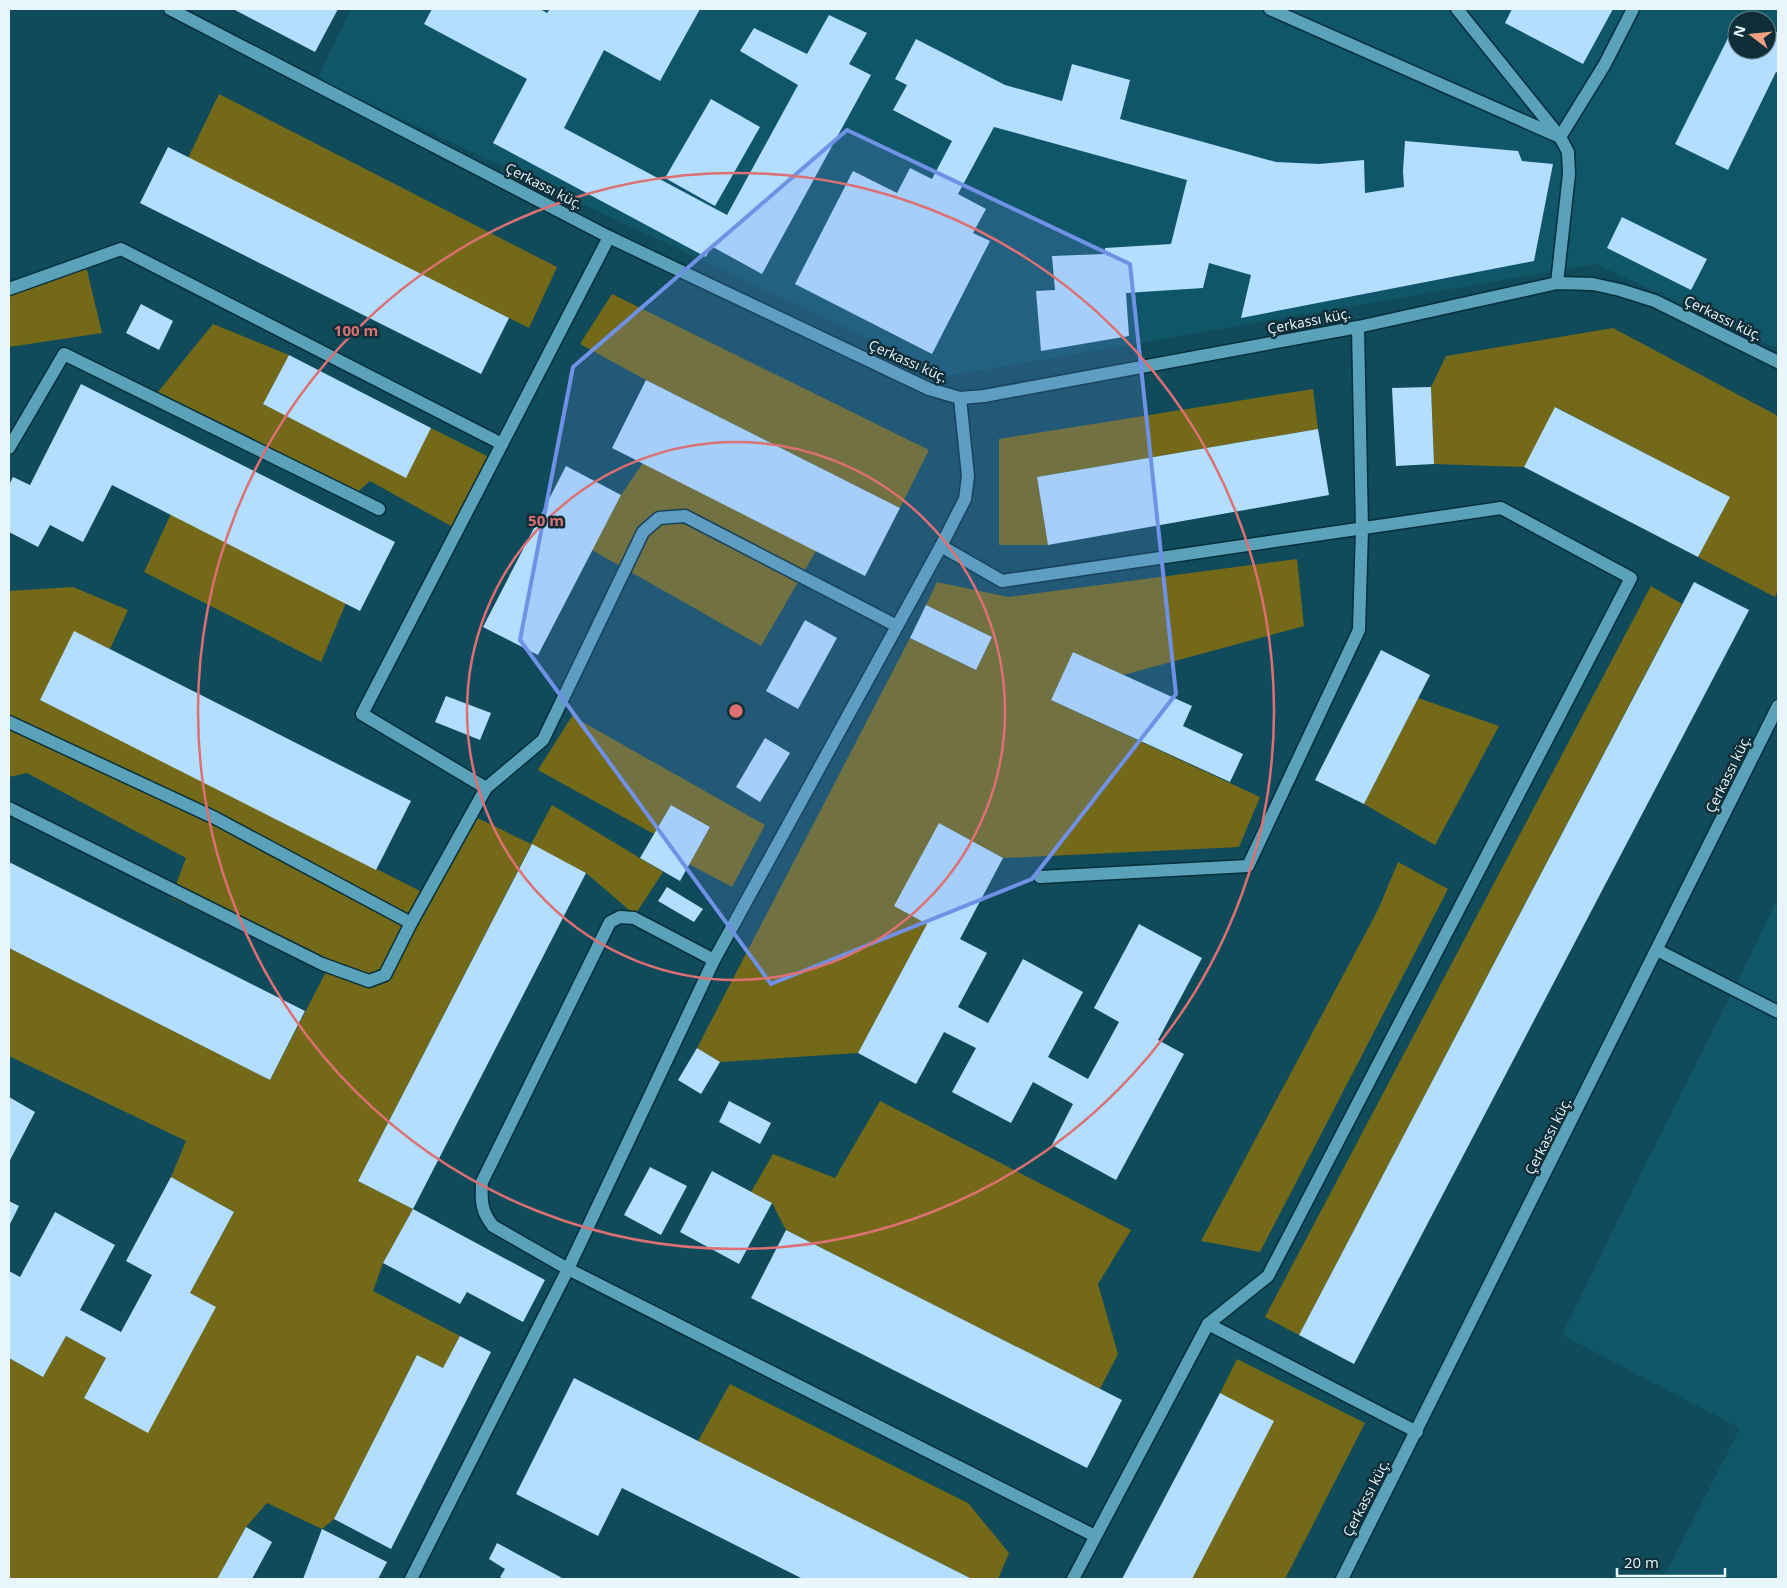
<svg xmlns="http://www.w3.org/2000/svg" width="1787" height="1588" font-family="'Open Sans',sans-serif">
<rect width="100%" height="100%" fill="#104b5b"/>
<g fill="#105669" fill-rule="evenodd">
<path d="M351 9H1778V349L1596 264 948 376 317 79ZM1737 20H1767V50H1737Z"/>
<polygon points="1778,898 1778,1579 1663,1579 1740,1428 1562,1335 1644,1167 1734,989"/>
</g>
<g fill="#746918">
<polygon points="219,94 557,267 529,328 188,158"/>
<polygon points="85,262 102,333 9,347 9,289"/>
<polygon points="612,294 929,450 900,508 646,380 580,344"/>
<polygon points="213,324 289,355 263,404 406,477 431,428 493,459 458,530 370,481 353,496 153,398"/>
<polygon points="1613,328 1778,416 1778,590 1775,597 1698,557 1729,497 1556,407 1524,467 1434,464 1431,387 1446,356"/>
<polygon points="1313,389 1318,429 1037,477 1048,545 999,545 999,439"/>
<polygon points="643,463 816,551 761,646 592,550 621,495"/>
<polygon points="171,514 346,603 321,662 144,572"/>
<polygon points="1297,559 1304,626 1123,675 1073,652 1051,700 1260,797 1239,847 1003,858 939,823 927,924 858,1053 720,1062 697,1048 910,638 976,670 992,637 926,605 937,582 1008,597"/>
<polygon points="1651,586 1682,604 1299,1335 1265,1317"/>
<polygon points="73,587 128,610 110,649 74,632 40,700 428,895 471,815 531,844 552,805 663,872 635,915 586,873 531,845 358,1181 413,1209 383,1263 373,1291 460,1336 443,1368 417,1355 334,1519 322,1529 267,1503 246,1527 217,1579 9,1579 9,1358 43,1377 66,1336 106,1358 84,1398 215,1307 190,1293 234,1212 171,1177 186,1141 9,1056 9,948 270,1080 327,970 171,898 186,858 27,773 9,777 9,591"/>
<polygon points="1418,698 1499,726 1435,845 1364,804"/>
<polygon points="572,716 765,825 732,887 689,864 710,827 671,805 654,834 538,770"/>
<polygon points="1398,862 1448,889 1260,1252 1201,1241 1378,910"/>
<polygon points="880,1101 1131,1230 1098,1284 1118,1354 1100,1389 786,1230 772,1203 751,1192 773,1154 835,1178"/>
<polygon points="1237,1359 1365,1423 1285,1579 1184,1579 1266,1417 1220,1393"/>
<polygon points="730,1384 968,1503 1009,1553 998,1579 972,1579 698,1441"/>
</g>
<g fill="#b3deff">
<polygon points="233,9 338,9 315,52"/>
<polygon points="432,9 540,9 547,13 550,9 700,9 660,81 604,50 564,128 727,215 798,85 740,51 754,28 807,54 829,15 867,33 849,64 871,75 762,274 711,246 706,257 493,143 527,79 424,24"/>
<polygon points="1512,9 1613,9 1583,64 1505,23"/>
<polygon points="1740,14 1753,20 1737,20 1737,50 1767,50 1767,27 1778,33 1778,73 1776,72 1728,170 1675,144"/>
<polygon points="916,39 1005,85 1062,101 1072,64 1130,80 1120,119 1276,162 1319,164 1364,160 1365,193 1404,187 1403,171 1405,141 1518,151 1522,161 1553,164 1534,261 1241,318 1251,275 1209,263 1203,288 1126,293 1129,336 1041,351 1036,291 1055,290 1052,256 1105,254 1105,248 1171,244 1187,180 994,127 958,194 986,209 973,233 990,241 932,354 795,284 853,171 897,193 910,168 932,179 952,141 893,110 907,85 895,79"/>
<polygon points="711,99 760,127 715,206 665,178"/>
<polygon points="168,147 509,318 481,374 140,203"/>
<polygon points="1622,217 1707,259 1691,290 1607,248"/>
<polygon points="141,304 173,321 159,350 126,333"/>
<polygon points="289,355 431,428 406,478 263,404"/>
<polygon points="646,380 900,508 865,576 612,448"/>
<polygon points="81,384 395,542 360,611 112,485 83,542 50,525 38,547 9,532 9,485 13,477 30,485"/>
<polygon points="1431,387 1434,464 1396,466 1392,388"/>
<polygon points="1555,407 1730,497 1698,557 1524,467"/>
<polygon points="1318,429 1329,495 1048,545 1037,477"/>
<polygon points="566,466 621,495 538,655 483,627"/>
<polygon points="1694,582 1749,610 1354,1364 1299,1335"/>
<polygon points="926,605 992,637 976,670 910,638"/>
<polygon points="805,620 837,638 798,709 766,691"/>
<polygon points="74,631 411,801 376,870 40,700"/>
<polygon points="1381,650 1430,675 1364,804 1315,780"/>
<polygon points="1073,652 1192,706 1183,726 1243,754 1230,782 1051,700"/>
<polygon points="446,696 491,713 480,740 435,722"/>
<polygon points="765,738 790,753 760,802 736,787"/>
<polygon points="671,805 710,827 680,881 640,858"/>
<polygon points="939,823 1003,858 960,939 987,953 958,1007 988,1023 1023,959 1083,992 1048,1057 1088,1079 1119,1022 1094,1008 1139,924 1202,958 1158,1040 1184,1054 1116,1180 1052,1145 1073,1104 1033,1082 1011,1123 952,1092 976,1048 944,1032 916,1084 858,1053 927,924 894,906"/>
<polygon points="532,844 586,873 413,1209 545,1280 523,1322 467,1292 460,1304 383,1263 413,1209 358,1181"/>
<polygon points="9,862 305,1011 270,1080 9,948"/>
<polygon points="667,887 703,909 694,922 658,901"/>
<polygon points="697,1048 720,1062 701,1094 678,1080"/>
<polygon points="9,1097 35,1112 9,1162"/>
<polygon points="729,1101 771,1123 760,1144 719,1122"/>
<polygon points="650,1167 687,1186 661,1235 624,1215"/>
<polygon points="712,1171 772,1203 739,1264 680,1232"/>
<polygon points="171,1177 234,1212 190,1293 216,1307 148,1433 84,1398 106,1358 66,1336 43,1377 9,1358 9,1271 20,1277 55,1212 115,1245 80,1310 121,1332 152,1275 126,1261"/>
<polygon points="9,1201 19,1206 9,1226"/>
<polygon points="786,1230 1122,1400 1087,1468 751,1298"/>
<polygon points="460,1336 491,1352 391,1549 334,1519 417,1355 443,1368"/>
<polygon points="574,1378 698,1441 972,1579 803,1579 622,1488 598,1536 516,1494"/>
<polygon points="1220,1393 1274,1421 1192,1579 1122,1579"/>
<polygon points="246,1527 272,1542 252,1579 217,1579"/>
<polygon points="322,1529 387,1562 378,1579 303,1579"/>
<polygon points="497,1543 564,1579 503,1579 500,1577 505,1569 489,1559"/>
</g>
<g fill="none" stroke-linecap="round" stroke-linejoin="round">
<g stroke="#062f3b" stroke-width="15">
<g id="lane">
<polyline points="1270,9 1560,137 1568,152 1569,174 1557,283"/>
<polyline points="1457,9 1560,137 1605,64 1633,9"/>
<polyline points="9,289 121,249 502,444 609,237"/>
<polyline points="9,448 64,354 379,509"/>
<polyline points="941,546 1002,581 1501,508 1631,578 1268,1276 1208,1324 1073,1579"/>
<polyline points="9,722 215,818 411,923"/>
<polyline points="486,788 543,740 643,532 659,518 685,516 897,626"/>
<polyline points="9,808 322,964 369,981 385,975 411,923 486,788 362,714 502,444"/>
<polyline points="1040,877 1248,866 1359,630 1362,529 1358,327"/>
<polyline points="1657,950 1778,1012"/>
<path d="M714 960 634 918 620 917 610 922 482 1182C481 1201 481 1211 493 1226L568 1269 1095 1536"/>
<polyline points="1208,1324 1417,1432"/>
<polyline points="411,1579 568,1269 714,960 941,546 965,499 968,476 960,398"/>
</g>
</g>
<g stroke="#062f3b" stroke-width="15">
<g id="secondary">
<polyline points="170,9 609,237 929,389 960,398 984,396 1358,327 1557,283 1593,284 1620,290 1655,301 1778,362"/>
<polyline points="1342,1579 1778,706"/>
</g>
</g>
<use href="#lane" stroke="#5aa2b9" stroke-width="12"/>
<use href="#secondary" stroke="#5aa2b9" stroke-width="12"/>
</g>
<path fill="#6f91e6" fill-opacity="0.2" stroke="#6f91e6" stroke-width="4" stroke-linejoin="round" d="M847 130 1130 264 1176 694 1032 879 771 984 520 640 573 367Z"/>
<g fill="none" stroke="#dd7072" stroke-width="2.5">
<circle cx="736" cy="711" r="269"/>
<circle cx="736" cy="711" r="538"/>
</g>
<g text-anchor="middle" stroke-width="5" stroke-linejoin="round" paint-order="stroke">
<g font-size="14" fill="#e9f6fb" stroke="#102e38">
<text transform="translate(544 186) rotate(27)" y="5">Çerkassı küç.</text>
<text transform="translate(1723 318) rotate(26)" y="5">Çerkassı küç.</text>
<text transform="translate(1309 321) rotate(-11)" y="5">Çerkassı küç.</text>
<text transform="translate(908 361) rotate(24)" y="5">Çerkassı küç.</text>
<text transform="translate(1728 774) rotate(-64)" y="5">Çerkassı küç.</text>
<text transform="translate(1548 1136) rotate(-63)" y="5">Çerkassı küç.</text>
<text transform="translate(1366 1498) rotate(-63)" y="5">Çerkassı küç.</text>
</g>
</g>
<circle cx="736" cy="711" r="8" fill="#dd7072" stroke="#102e38" stroke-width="2.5"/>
<g font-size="15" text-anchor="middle" font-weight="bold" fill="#dd7072" stroke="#102e38" stroke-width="5" stroke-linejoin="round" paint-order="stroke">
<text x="356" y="336">100 m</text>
<text x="546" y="526">50 m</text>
</g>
<rect width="1787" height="1588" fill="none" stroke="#e9f6fb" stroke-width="20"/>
<g transform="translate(1752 35) rotate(286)"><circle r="24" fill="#102e38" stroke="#677e86"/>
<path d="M0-4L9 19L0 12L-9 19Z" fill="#f2a081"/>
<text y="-8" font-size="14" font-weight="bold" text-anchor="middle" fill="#e9f6fb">N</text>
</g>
<path d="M1617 1568v8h108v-8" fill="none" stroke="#e9f6fb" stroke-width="2.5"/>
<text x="1624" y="1568" font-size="15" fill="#e9f6fb" stroke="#102e38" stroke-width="4" paint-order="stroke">20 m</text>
</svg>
